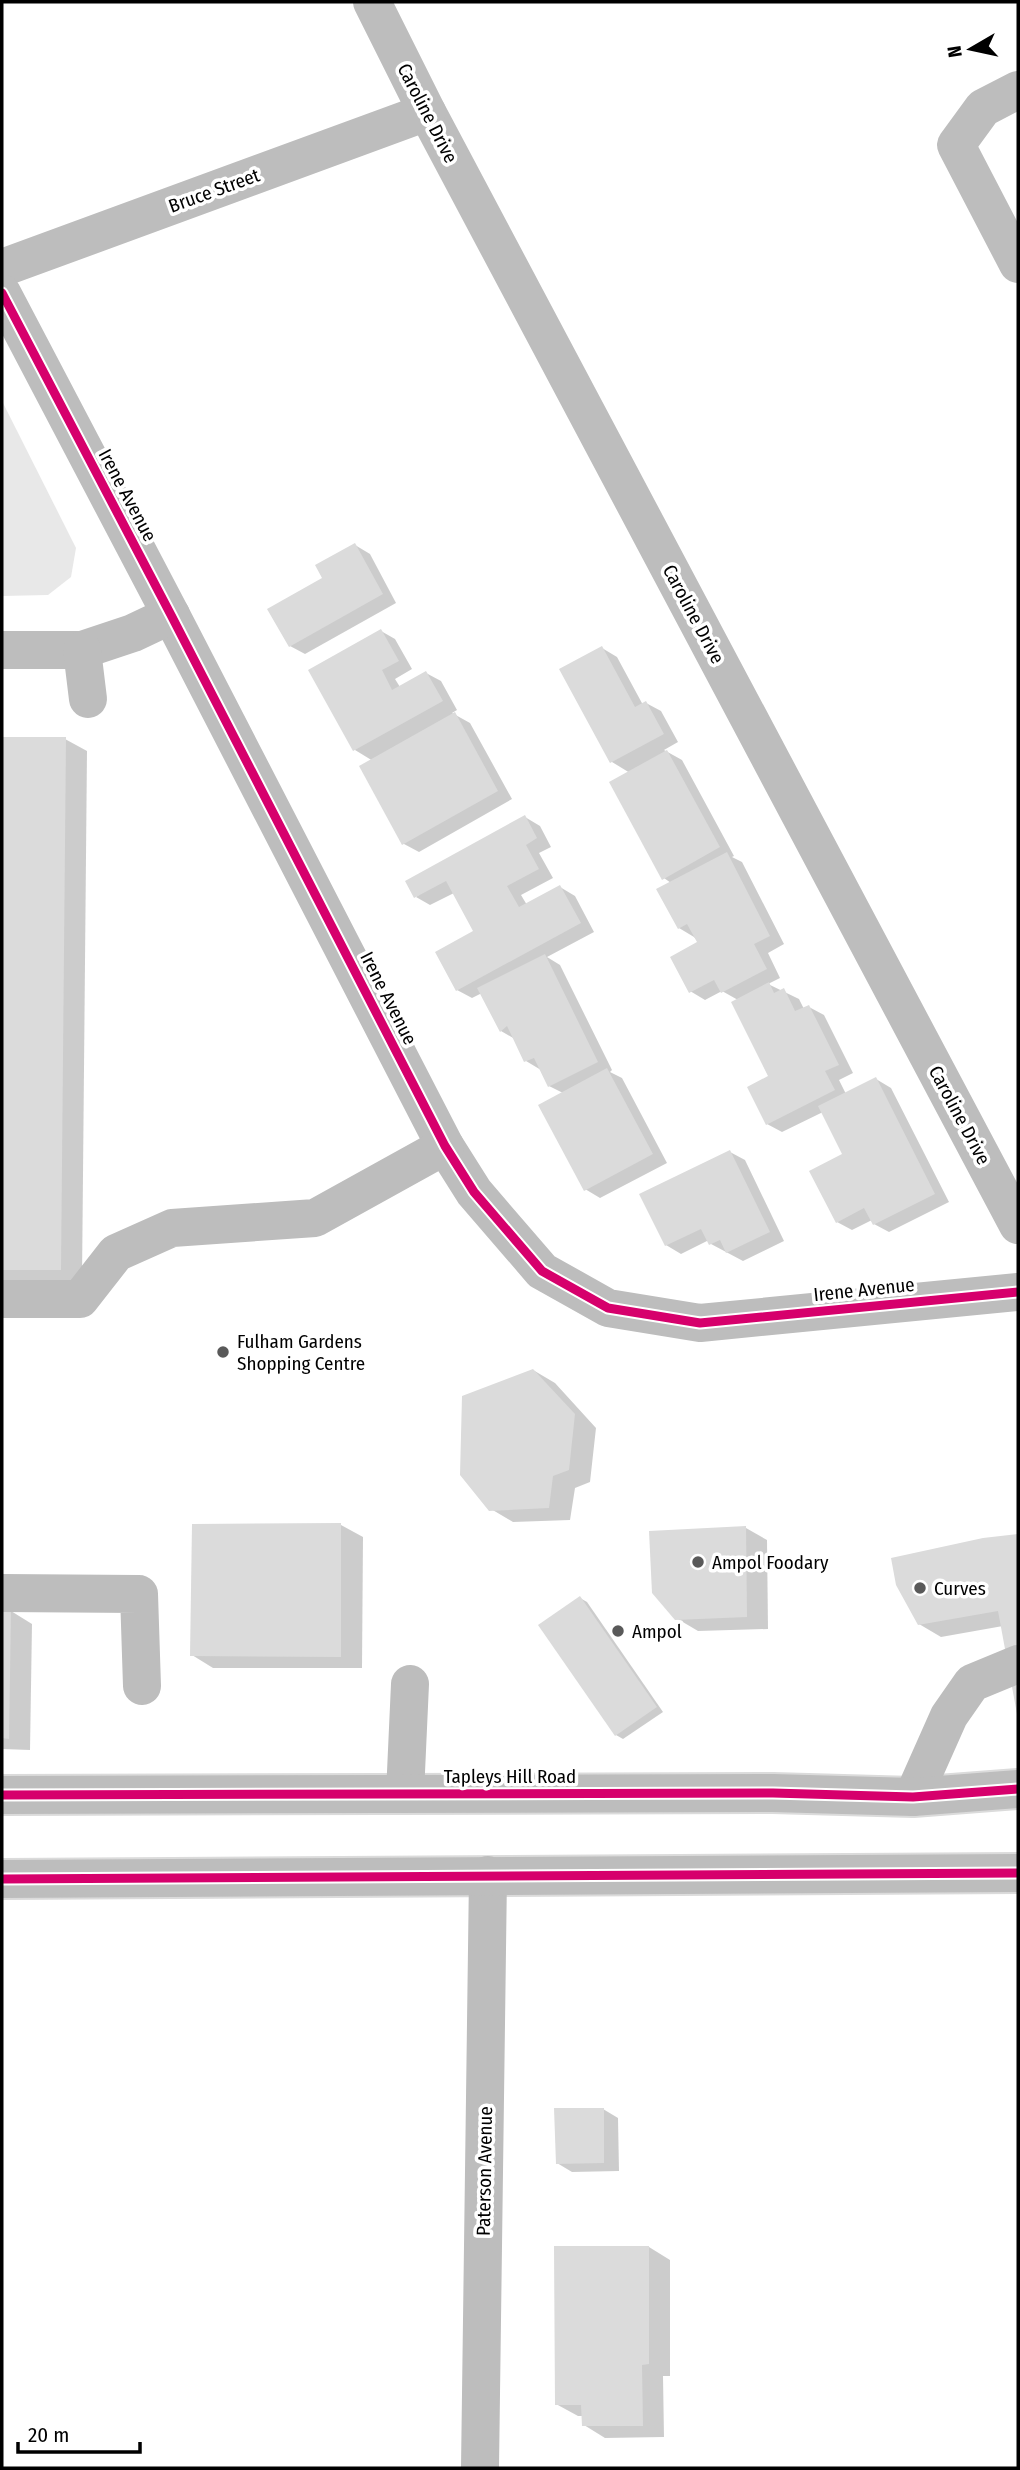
<svg xmlns="http://www.w3.org/2000/svg" width="1020" height="2470" font-family="'Fira Sans Condensed',sans-serif">
<rect width="100%" height="100%" fill="#fff"/>
<polygon fill="#e8e8e8" points="2,401 76,548 71,577 48,595 2,596"/>
<g fill="#0003">
<polygon points="355,545 370,554 396,603 305,654 290,646 324,579"/>
<polygon points="381,631 395,639 412,669 395,679 400,687 426,673 441,681 457,710 452,713 470,723 512,799 419,852 404,844 373,761 355,750"/>
<polygon points="602,648 617,657 643,705 646,703 661,711 678,742 664,750 682,760 734,856 732,857 742,862 784,944 768,953 780,978 768,984 799,999 804,1009 809,1007 824,1015 853,1073 839,1080 846,1094 876,1079 891,1088 949,1202 889,1232 874,1224 872,1220 852,1230 837,1222 844,1154 823,1112 782,1132 767,1124 770,1077 738,1000 722,991 705,1000 690,991 699,943 694,937 679,928 671,883 664,878 630,773 612,762"/>
<polygon points="2,739 65,739 87,751 82,1281 2,1281"/>
<polygon points="525,817 540,826 551,847 539,853 553,878 521,895 527,905 560,887 575,896 594,932 547,957 560,965 612,1070 610,1072 622,1078 667,1163 600,1198 585,1189 563,1093 549,1086 541,1070 526,1061 515,1039 501,1031 482,993 472,998 457,990 476,932 454,893 430,905 416,897"/>
<polygon points="730,1152 745,1160 784,1241 743,1261 711,1244 709,1240 681,1254 666,1245"/>
<polygon points="533,1370 555,1383 596,1428 590,1482 575,1488 570,1520 513,1522 491,1509"/>
<polygon points="341,1525 363,1537 362,1668 213,1668 192,1655"/>
<polygon points="746,1528 767,1540 768,1629 698,1631 676,1618"/>
<polygon points="1018,1536 1018,1712 1003,1626 941,1637 919,1624 983,1540"/>
<polygon points="580,1598 587,1602 663,1712 623,1739 616,1735"/>
<polygon points="2,1611 11,1611 32,1624 30,1750 2,1749"/>
<polygon points="603,2109 618,2118 619,2171 572,2172 557,2163"/>
<polygon points="649,2247 670,2260 670,2376 663,2376 664,2437 605,2438 584,2425 584,2416 578,2416 556,2404"/>
</g>
<g fill="#dbdbdb">
<polygon points="355,543 383,594 289,647 267,609 322,578 315,565"/>
<polygon points="381,629 399,661 382,670 392,690 426,671 443,701 353,751 308,670"/>
<polygon points="602,646 635,707 646,701 664,734 610,763 559,669"/>
<polygon points="455,712 498,791 402,845 359,766"/>
<polygon points="2,737 66,737 61,1270 2,1270"/>
<polygon points="667,750 720,847 662,880 609,782"/>
<polygon points="525,815 537,838 526,845 539,869 507,886 519,907 560,885 581,923 456,991 435,952 473,931 446,881 414,898 405,881"/>
<polygon points="727,852 770,936 754,944 767,969 721,993 714,980 689,993 670,957 697,942 687,924 678,929 656,889"/>
<polygon points="545,954 598,1062 548,1087 534,1058 524,1062 507,1026 500,1032 477,988"/>
<polygon points="769,982 774,993 784,988 795,1011 809,1005 839,1065 825,1071 835,1090 766,1125 747,1087 768,1076 731,1002"/>
<polygon points="607,1068 653,1154 584,1191 538,1105"/>
<polygon points="876,1077 935,1194 873,1225 864,1208 836,1223 809,1171 842,1154 818,1106"/>
<polygon points="730,1150 770,1232 726,1253 720,1240 709,1245 701,1229 665,1246 639,1194"/>
<polygon points="533,1369 575,1414 569,1470 553,1476 549,1508 489,1511 460,1475 462,1396"/>
<polygon points="341,1523 341,1657 190,1656 192,1524"/>
<polygon points="746,1526 747,1617 675,1620 652,1593 649,1531"/>
<polygon points="1018,1534 1018,1714 1017,1714 998,1611 918,1625 896,1585 891,1558 983,1538"/>
<polygon points="580,1596 657,1707 615,1736 538,1625"/>
<polygon points="2,1609 11,1610 9,1739 2,1738"/>
<polygon points="554,2108 604,2108 604,2163 556,2164"/>
<polygon points="554,2246 649,2246 649,2364 642,2365 643,2426 582,2426 581,2405 555,2405"/>
</g>
<g fill="none" stroke-linecap="round" stroke-linejoin="round">
<g stroke="#dbdbdb" stroke-width="42">
<g id="major">
<polyline points="2,1795 773,1793 913,1797 1018,1789"/>
<polyline points="2,1879 1018,1873"/>
</g>
</g>
<g stroke="#bdbdbd" stroke-width="38">
<polyline points="372,2 427,112 1018,1225"/>
<polyline points="1018,90 983,108 956,145 1018,264"/>
<polyline points="2,268 427,112"/>
<polyline points="2,293 171,615 445,1146 474,1192 542,1271 608,1308 700,1323 1018,1292"/>
<polyline points="2,650 82,650 133,633 171,615"/>
<polyline points="82,650 88,699"/>
<polyline points="2,1299 80,1299 116,1253 172,1228 315,1218 445,1146"/>
<polyline points="2,1593 139,1594 142,1686"/>
<polyline points="405,1794 410,1684"/>
<polyline points="913,1797 949,1716 972,1683 1018,1664"/>
<polyline points="480,2468 488,1875"/>
</g>
<use href="#major" stroke="#bdbdbd" stroke-width="38"/>
<g stroke="#fff" stroke-width="13">
<g id="cycleway">
<polyline points="2,293 171,615 445,1146 474,1192 542,1271 608,1308 700,1323 1018,1292"/>
<polyline points="2,1795 773,1793 913,1797 1018,1789"/>
<polyline points="2,1879 1018,1873"/>
</g>
</g>
<use href="#cycleway" stroke="#d6006c" stroke-width="9"/>
</g>
<g fill="#595959" stroke="#fff" stroke-width="2.5">
<circle cx="223" cy="1352" r="7"/>
<circle cx="698" cy="1562" r="7"/>
<circle cx="920" cy="1588" r="7"/>
<circle cx="618" cy="1631" r="7"/>
</g>
<g text-anchor="middle" stroke-width="7" stroke-linejoin="round" paint-order="stroke">
<g font-size="19" fill="#000" stroke="#fff">
<text transform="translate(428 113) rotate(63)" y="7">Caroline Drive</text>
<text transform="translate(214 190) rotate(-20)" y="7">Bruce Street</text>
<text transform="translate(128 495) rotate(62)" y="7">Irene Avenue</text>
<text transform="translate(694 614) rotate(62)" y="7">Caroline Drive</text>
<text transform="translate(389 998) rotate(63)" y="7">Irene Avenue</text>
<text transform="translate(960 1115) rotate(62)" y="7">Caroline Drive</text>
<text transform="translate(864 1289) rotate(-6)" y="7">Irene Avenue</text>
<text x="510" y="1783">Tapleys Hill Road</text>
<text transform="translate(484 2171) rotate(-89)" y="7">Paterson Avenue</text>
</g>
<g font-size="19" fill="#000" stroke="#fff" text-anchor="start">
<text x="237" y="1348">Fulham Gardens<tspan x="237" dy="22">Shopping Centre</tspan></text>
<text x="712" y="1569">Ampol Foodary</text>
<text x="934" y="1595">Curves</text>
<text x="632" y="1638">Ampol</text>
</g>
</g>
<rect width="1020" height="2470" fill="none" stroke="#000000" stroke-width="7"/>
<g transform="translate(971 49) rotate(261)" stroke="#ffffff" stroke-width="5" paint-order="stroke">
<path d="M0-5L12 26L0 18L-12 26Z" fill="#000000"/>
<text y="-10" font-size="19" font-weight="bold" text-anchor="middle" fill="#000000">N</text>
</g>
<path d="M18 2442v10h122v-10" fill="none" stroke="#000000" stroke-width="3.5"/>
<text x="28" y="2442" font-size="21" fill="#000000" stroke="#ffffff" stroke-width="5" paint-order="stroke">20 m</text>
</svg>
